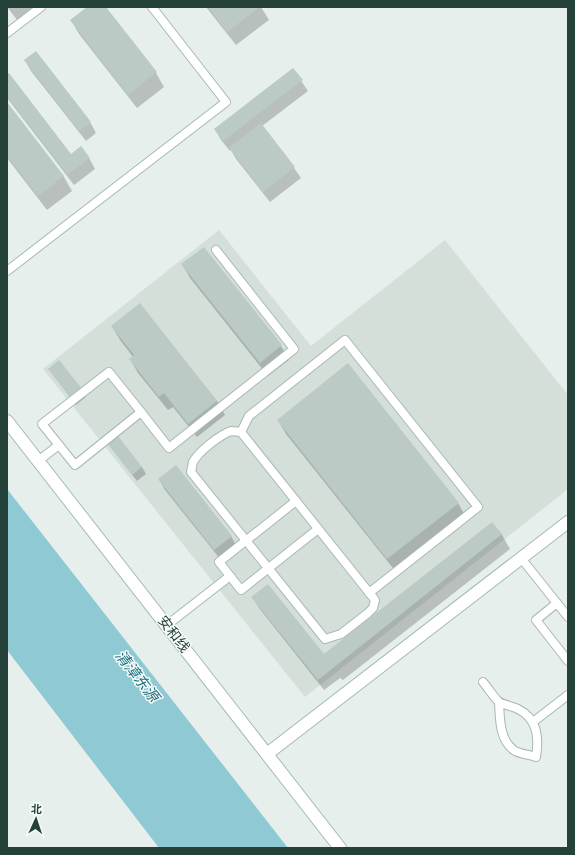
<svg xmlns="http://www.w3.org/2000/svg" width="575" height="855" font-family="'Space Grotesk','Noto Sans SC',sans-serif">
<rect width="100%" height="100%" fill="#e6efeb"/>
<polygon fill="#d4dfda" points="219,230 311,346 445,240 568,395 568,489 305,697 43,369"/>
<polygon fill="#8ec9d4" points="7,489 288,848 159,848 7,650"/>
<g fill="#0003">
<polygon points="7,7 36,7 18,21"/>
<polygon points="88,7 105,7 156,73 164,87 137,108 79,34 71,20"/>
<polygon points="206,7 261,7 269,20 236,45"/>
<polygon points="25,60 90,122 96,133 86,141 31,71"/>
<polygon points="293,69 308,91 262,126 294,168 301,178 270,202 236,159 231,150 230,151 221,140 215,129"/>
<polygon points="7,75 71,156 89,158 95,169 74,185 7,98"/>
<polygon points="7,104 64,177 72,191 47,210 7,158"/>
<polygon points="182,264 281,346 289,360 268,376 190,278"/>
<polygon points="140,305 217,401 225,415 197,437 173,407 168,410 138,373 130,359 133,357 120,340 112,326"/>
<polygon points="49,369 82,390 86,397 76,405"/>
<polygon points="278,420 458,503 466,517 396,572 286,434"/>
<polygon points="109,445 142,467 146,474 137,481"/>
<polygon points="159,479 231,536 237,547 221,560 165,490"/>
<polygon points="492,523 502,535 510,549 343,680 340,678 324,690 259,608 253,597 324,656"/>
</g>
<g fill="#bbcac4">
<polygon points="87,7 106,7 157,72 128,95 70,20"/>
<polygon points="208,7 260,7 227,32"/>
<polygon points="36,51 91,122 79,131 24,60"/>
<polygon points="293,68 303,80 223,141 214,129"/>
<polygon points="9,73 71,154 81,146 90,158 68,175 7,97 7,74"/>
<polygon points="7,102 64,176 38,196 7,156"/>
<polygon points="261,123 295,167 263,192 229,148"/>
<polygon points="204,247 282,345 260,363 181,264"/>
<polygon points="140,303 217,401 188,424 164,393 159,397 129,359 134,355 111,326"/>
<polygon points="59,360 83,390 72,399 48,369"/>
<polygon points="348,363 459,503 387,559 277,420"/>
<polygon points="118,436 142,467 132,475 108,444"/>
<polygon points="176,465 232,536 214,550 158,479"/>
<polygon points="492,522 502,534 318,680 251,597 268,584 324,654"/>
</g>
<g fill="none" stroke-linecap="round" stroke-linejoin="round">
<g stroke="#a8b8b2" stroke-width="10">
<g id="service">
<polyline points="7,33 41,7"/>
<polyline points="7,271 226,102 152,7"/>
<polygon points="109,372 141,412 75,465 42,424"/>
<polyline points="141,412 169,448 294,349 216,250"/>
<path d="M231 431 241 432 375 600 373 608 368 613 341 634 325 639 191 472C192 468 192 465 193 462 199 451 220 435 231 431Z"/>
<polyline points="241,432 249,416 345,340 478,507 369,593"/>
<polyline points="38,461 59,445"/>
<polyline points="296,501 219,562 241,590 318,529"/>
<polyline points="521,558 568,617"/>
<polyline points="557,603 536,620 568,661"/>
<polyline points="167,625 230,576"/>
<path d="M483 682C488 688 493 696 498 701 503 705 512 706 518 709 538 719 539 738 536 757 530 755 521 754 515 751 499 740 500 719 499 702"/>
<polyline points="533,722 568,695"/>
</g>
</g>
<g stroke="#a4bbb3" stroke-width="14">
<g id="secondary">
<polyline points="7,421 340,848"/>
<polyline points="267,754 568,522"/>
</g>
</g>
<use href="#service" stroke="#fff" stroke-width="8"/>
<use href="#secondary" stroke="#fff" stroke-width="12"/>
</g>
<g text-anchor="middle" stroke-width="3" stroke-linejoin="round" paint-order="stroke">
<g font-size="14" fill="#24423a" stroke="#f7fbf9">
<text transform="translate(174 634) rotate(52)" y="5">安和线</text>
</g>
<g font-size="15" font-style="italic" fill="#1c6f80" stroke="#f7fbf9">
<text transform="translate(137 676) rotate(52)" y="5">清漳东源</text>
</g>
</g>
<rect width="575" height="855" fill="none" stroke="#24423a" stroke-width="16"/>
<g transform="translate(36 819) rotate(3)" stroke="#f7fbf9" stroke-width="3" paint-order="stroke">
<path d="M0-3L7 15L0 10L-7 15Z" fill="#24423a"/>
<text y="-6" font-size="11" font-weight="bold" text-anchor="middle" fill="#24423a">北</text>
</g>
</svg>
